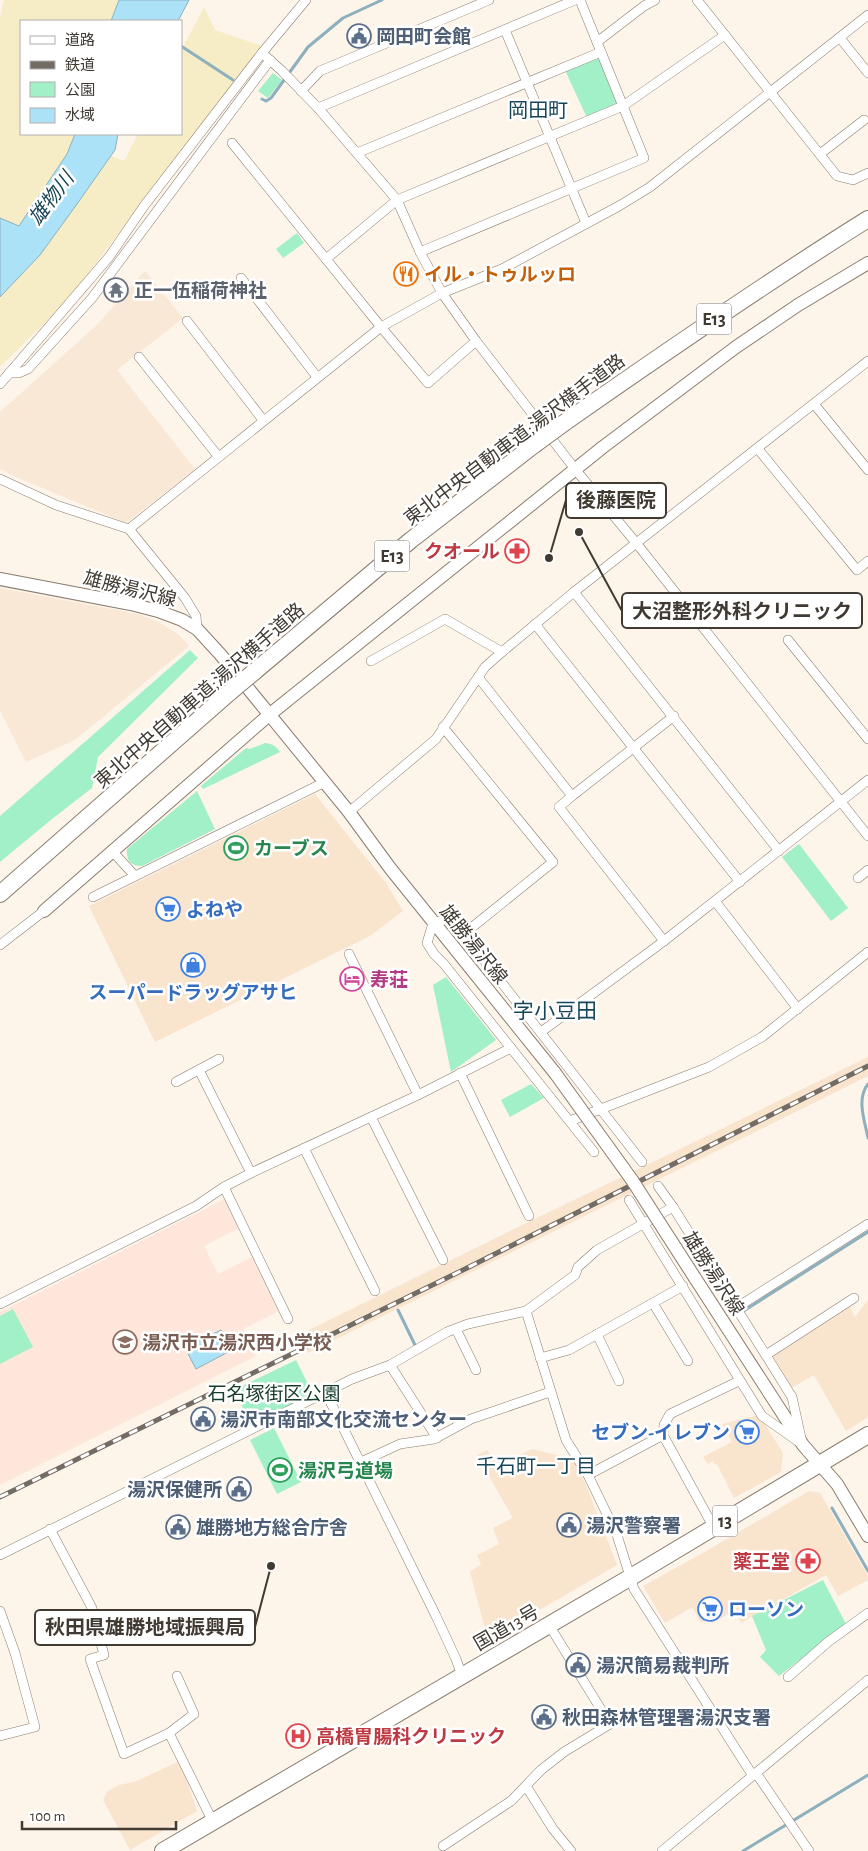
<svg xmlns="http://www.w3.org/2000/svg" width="868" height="1851" font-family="'Alegreya Sans','Noto Sans JP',sans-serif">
<rect width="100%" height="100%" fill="#fdf4ea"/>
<g fill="#f9e4ce">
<polygon points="315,794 386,883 403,911 370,936 155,1042 89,906"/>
<polygon points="868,1057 868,1076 308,1353 299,1335 516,1228 680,1149"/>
<polygon points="868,1300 868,1417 846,1431 814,1375 791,1388 771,1355 849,1305 855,1317"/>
<polygon points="759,1415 783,1453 781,1472 734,1498 717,1464 715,1465 713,1461 708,1464 703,1457 732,1442 722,1424"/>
<polygon points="532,1449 573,1459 586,1485 617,1565 488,1640 470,1572 481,1564 477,1555 499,1544 493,1528 513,1518 477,1455 487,1450 498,1465"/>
<polygon points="809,1491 820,1493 868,1576 868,1580 838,1596 826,1575 741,1623 734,1611 712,1623 709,1619 701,1623 692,1607 665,1623 643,1586 701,1554"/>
<polygon points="180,1761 197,1811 130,1850 103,1800 107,1792 119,1785 134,1782"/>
</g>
<g fill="#fae8d7">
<polygon points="145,271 183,318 117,370 195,469 126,523 14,476 0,469 0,412 96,326"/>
<polygon points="0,588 138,614 159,622 178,634 189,646 75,740 26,762 0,710"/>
</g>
<polygon fill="#fee6db" points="225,1199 239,1228 204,1246 218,1274 254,1256 281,1310 243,1329 256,1356 0,1485 0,1312"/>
<g fill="#a1f0c7">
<polygon points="601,52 623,106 588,120 564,68"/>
<polygon points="273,73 282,80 268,98 258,91"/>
<polygon points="297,233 304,243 283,258 276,249"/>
<polygon points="190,650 198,658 98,757 92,788 52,819 0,862 0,816"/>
<path d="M265 743C273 744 276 746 280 752L203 789 201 786 246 748 250 749Z"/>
<path d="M197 791 215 829 142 866C131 866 126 861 127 849Z"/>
<polygon points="799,844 848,908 831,921 782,857"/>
<polygon points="446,977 496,1040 451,1072 433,985"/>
<polygon points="531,1084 544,1098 510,1117 501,1100"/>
<polygon points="13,1309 33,1347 0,1364 0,1316"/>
<polygon points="296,1360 314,1396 252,1426 234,1390"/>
<polygon points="274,1428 301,1482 277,1494 250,1440"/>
<polygon points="823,1580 846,1624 779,1676 760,1657 766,1650 752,1616"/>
</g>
<g fill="#f6ecc6">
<polygon points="4,0 119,0 111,21 21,21 21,134 75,134 67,154 19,227 0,218 0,17"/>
<polygon points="204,7 215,30 262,46 66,302 0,367 0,297 40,255 111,156 124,161 138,134 181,134 181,51"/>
</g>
<g fill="#ace2f8" stroke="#8cb0bd">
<polygon points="119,0 189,0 178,21 111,21"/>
<polygon points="75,134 118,134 115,150 77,204 40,255 0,297 0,218 19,226 67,154"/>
<polygon points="221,1330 232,1350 196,1369 185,1348"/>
</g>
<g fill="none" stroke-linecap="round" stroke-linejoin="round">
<g stroke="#8cb0bd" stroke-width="3">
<polyline points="181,46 233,80"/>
<polyline points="262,99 266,101 271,98 308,47 343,18 382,0"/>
<path d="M868 1084C856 1099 865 1122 868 1138"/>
<polyline points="398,1310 415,1345"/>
<polyline points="742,1312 868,1232"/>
<polyline points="832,1508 868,1571"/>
<polyline points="743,1851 868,1775"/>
</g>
<g stroke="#8a7c6e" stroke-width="10">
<g id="street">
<polyline points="580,0 597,42 644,6 655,0"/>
<polyline points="697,0 837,176 853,180 868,173"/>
<polyline points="505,30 586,223"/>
<polyline points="840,38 868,73"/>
<polyline points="262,53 282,71 318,108 397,200 420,252 442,293 476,341 575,469 637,544 868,836"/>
<polyline points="301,91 320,71 489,0"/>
<polyline points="318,108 575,0"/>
<polyline points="232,143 381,327 428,383 476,341"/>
<polyline points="357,153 601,52"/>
<polyline points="820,154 864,120"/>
<polyline points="420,252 644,158 597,42"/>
<polyline points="326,259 397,200 623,106 725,35"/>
<polyline points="241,278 317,377"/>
<polyline points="187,321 263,420"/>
<polyline points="139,357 218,456"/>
<polyline points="9,373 19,373 28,369 92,298 270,60"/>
<polyline points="0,384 109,257 144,206 262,53 306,0"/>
<polyline points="814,404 868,470"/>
<polyline points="758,449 857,570 868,561"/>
<polyline points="0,479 56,505 129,529 185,598 196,616 197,629"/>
<polyline points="129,529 381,327 442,293 502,269 619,206 650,187 868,15"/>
<polyline points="574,592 779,851"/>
<polyline points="535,624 740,882"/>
<polyline points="788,640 868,739"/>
<polyline points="371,661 445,619 502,652"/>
<polyline points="478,677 572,796 674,716"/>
<polyline points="443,727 553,862 465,933"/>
<polyline points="572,796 559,807 664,941"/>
<polyline points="349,812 436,739 485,667 502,652 574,592 868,361"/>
<polyline points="113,852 135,876"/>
<polyline points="858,878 868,870"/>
<polyline points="93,897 325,782"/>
<polyline points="715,901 798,1009"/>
<polyline points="0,945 44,911"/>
<polyline points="349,954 418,1095"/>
<polyline points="541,1032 664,941 868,780"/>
<polyline points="199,1070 251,1173"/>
<polyline points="460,1073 529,1216"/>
<polyline points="176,1082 219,1059"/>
<polyline points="371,1117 443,1260"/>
<polyline points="570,1121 709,1067 762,1037 868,952"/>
<polyline points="304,1148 375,1291"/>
<path d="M594 1152 444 964 434 954 427 943 433 923C436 922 441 920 445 920 459 920 469 940 476 950L642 1162"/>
<polyline points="658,1186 673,1207 792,1397 801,1438"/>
<polyline points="224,1187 288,1319"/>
<polyline points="629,1200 762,1416 799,1442"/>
<polyline points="653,1303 688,1361"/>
<polyline points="0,1304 196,1206 224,1187 251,1173 418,1095 511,1048"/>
<polyline points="736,1308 868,1224"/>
<polyline points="526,1311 575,1275 578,1267 597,1250 673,1207"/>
<polyline points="456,1329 476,1370"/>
<polyline points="597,1334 619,1381"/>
<polyline points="766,1355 854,1298"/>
<polyline points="540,1358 569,1350 683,1286"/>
<polyline points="390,1365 437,1438"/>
<polyline points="326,1393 436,1616 456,1659 462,1676"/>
<polyline points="663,1435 714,1528"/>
<polyline points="361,1462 400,1444 434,1439 471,1419 550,1392"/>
<polyline points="588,1475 663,1435 664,1425 670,1414 739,1381"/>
<polyline points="50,1529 92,1608 104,1655 90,1659 124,1754 169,1733 213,1822"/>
<polyline points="0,1555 352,1379 390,1365 447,1332 468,1324 526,1311 566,1440 588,1475 617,1535 634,1589 753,1776"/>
<polyline points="0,1611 15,1653 35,1727 0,1736"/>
<polyline points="788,1677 828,1642 868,1613"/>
<polyline points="169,1733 194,1714 177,1676"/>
<polyline points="756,1773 809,1851"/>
<polyline points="526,1786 553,1829 571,1851"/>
<polyline points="443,1846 511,1801 541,1770 564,1752 610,1724 549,1625"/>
<polyline points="662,1851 868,1680"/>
</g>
</g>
<g stroke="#8a7c6e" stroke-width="14">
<g id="secondary">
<polyline points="0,579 131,604 158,611 182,620 197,629 220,654 349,812 390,868 555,1073"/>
<polyline points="44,911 269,715 603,447 736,347 798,305 868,263"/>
<polyline points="695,1278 803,1445 837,1484 868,1536"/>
</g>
</g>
<g stroke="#8a7c6e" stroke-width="18">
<g id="highway">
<path d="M564 423C664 353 764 284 868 219"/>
<polyline points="254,672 411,540 534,445"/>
<polyline points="0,894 230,692"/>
<polyline points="163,1851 631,1577 868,1435"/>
</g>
</g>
<use href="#street" stroke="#fff" stroke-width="9"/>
<use href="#secondary" stroke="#fff" stroke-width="12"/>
<use href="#highway" stroke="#fff" stroke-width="16"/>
<g stroke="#736c65" stroke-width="5">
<polyline id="rail" points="0,1497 465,1269 868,1066"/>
</g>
<use href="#rail" stroke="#fff" stroke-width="3" stroke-dasharray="9" stroke-linecap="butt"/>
<g stroke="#8a7c6e" stroke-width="14" stroke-linecap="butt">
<polyline id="secondary-bridge" points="555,1073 632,1180 695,1278"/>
</g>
<g stroke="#8a7c6e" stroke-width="18" stroke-linecap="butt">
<g id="highway-bridge">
<polyline points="534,445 564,423"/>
<polyline points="230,692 254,672"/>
</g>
</g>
<use href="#secondary-bridge" stroke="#fff" stroke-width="12"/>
<use href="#highway-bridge" stroke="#fff" stroke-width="16"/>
</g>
<defs>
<g id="civic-ring" transform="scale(1.25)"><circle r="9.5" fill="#fff" stroke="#5c6f8a" stroke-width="1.5"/><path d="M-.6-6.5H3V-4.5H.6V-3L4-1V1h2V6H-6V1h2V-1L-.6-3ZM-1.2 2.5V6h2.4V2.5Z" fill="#5c6f8a"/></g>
<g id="restaurant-ring" transform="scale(1.25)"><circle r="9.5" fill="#fff" stroke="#e8710a" stroke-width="1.5"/><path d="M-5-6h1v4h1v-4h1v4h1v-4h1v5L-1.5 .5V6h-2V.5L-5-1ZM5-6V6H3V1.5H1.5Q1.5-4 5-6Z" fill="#e8710a"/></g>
<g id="temple-ring" transform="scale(1.25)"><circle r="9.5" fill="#fff" stroke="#6b7280" stroke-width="1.5"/><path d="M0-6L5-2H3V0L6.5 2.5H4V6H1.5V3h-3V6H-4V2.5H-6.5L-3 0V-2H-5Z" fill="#6b7280"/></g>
<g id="pharmacy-ring" transform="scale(1.25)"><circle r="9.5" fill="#fff" stroke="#e0444e" stroke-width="1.5"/><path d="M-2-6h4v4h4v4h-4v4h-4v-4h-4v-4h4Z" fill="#e0444e"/></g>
<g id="stadium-ring" transform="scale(1.25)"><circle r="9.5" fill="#fff" stroke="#2e9e5b" stroke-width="1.5"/><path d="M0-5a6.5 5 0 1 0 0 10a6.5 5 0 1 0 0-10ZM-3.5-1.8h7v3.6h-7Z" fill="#2e9e5b"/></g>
<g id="supermarket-ring" transform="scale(1.25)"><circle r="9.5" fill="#fff" stroke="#3f7fe0" stroke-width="1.5"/><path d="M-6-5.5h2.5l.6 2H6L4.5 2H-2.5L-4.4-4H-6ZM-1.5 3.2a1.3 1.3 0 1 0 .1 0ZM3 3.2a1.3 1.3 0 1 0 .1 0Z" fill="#3f7fe0"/></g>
<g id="shop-ring" transform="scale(1.25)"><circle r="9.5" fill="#fff" stroke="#3f7fe0" stroke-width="1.5"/><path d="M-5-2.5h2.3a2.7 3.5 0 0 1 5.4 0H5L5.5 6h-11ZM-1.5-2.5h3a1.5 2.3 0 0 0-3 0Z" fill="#3f7fe0"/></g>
<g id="hotel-ring" transform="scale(1.25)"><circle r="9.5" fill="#fff" stroke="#d1479c" stroke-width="1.5"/><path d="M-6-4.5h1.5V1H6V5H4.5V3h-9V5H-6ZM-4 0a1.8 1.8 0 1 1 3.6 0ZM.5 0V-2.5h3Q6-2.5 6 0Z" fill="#d1479c"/></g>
<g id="school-ring" transform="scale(1.25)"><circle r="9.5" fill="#fff" stroke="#8d6e63" stroke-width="1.5"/><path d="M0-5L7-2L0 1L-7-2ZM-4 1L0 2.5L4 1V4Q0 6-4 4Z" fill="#8d6e63"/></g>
<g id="hospital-ring" transform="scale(1.25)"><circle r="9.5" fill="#fff" stroke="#e0444e" stroke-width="1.5"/><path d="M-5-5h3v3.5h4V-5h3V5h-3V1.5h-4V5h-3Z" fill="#e0444e"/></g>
</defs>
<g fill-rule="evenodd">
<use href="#civic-ring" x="359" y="36"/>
<use href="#restaurant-ring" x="406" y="274"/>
<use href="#temple-ring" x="116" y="290"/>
<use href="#pharmacy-ring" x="517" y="551"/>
<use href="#stadium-ring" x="236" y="848"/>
<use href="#supermarket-ring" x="168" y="909"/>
<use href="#shop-ring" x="193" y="965"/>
<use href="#hotel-ring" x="352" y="979"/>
<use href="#school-ring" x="125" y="1342"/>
<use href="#civic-ring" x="203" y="1419"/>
<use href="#supermarket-ring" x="747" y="1432"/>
<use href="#stadium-ring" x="280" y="1470"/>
<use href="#civic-ring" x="239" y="1489"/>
<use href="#civic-ring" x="569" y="1525"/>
<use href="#civic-ring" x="178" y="1527"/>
<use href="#pharmacy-ring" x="808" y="1561"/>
<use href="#supermarket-ring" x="710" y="1609"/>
<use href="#civic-ring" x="578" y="1665"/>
<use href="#civic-ring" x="544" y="1717"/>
<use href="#hospital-ring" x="298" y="1736"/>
</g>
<g text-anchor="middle" stroke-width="5" stroke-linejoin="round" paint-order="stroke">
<g fill="#fff" stroke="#797570" stroke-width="1">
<rect x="696.5" y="303.5" width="35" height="31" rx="4"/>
<rect x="374.5" y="540.5" width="35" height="31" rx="4"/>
<rect x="712.5" y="1505.5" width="25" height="31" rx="4"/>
</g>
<g font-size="18" font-weight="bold" fill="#403a33">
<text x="714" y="325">E13</text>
<text x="392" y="562">E13</text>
<text x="725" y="1527">13</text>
</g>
<g font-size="19" font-weight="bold" fill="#4e5e75" stroke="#fff" text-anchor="start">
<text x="376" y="43">岡田町会館</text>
<text x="220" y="1426">湯沢市南部文化交流センター</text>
<text x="222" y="1496" text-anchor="end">湯沢保健所</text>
<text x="586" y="1532">湯沢警察署</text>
<text x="196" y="1534">雄勝地方総合庁舎</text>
<text x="596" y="1672">湯沢簡易裁判所</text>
<text x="562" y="1724">秋田森林管理署湯沢支署</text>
</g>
<g font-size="19" font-weight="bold" fill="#c56008" stroke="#fff" text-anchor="start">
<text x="424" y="281">イル・トゥルッロ</text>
</g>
<g font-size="19" font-weight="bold" fill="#5b616d" stroke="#fff" text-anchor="start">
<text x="134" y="297">正一伍稲荷神社</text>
</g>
<g font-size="19" fill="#403a33" stroke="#fff">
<text transform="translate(514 439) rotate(-37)" y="7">東北中央自動車道;湯沢横手道路</text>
<text transform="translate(130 588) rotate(14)" y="7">雄勝湯沢線</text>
<text transform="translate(199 695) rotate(-41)" y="7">東北中央自動車道;湯沢横手道路</text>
<text transform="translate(474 944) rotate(51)" y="7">雄勝湯沢線</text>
<text transform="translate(714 1273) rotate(57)" y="7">雄勝湯沢線</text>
<text transform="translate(506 1627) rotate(-30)" y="7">国道13号</text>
</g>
<g font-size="19" font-weight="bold" fill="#be3a42" stroke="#fff" text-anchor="end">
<text x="500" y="558">クオール</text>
<text x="790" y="1568">薬王堂</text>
<text x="316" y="1743" text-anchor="start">高橋胃腸科クリニック</text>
</g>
<g font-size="19" font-weight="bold" fill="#27864d" stroke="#fff" text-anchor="start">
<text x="254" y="855">カーブス</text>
<text x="298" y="1477">湯沢弓道場</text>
</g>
<g font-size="19" font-weight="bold" fill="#366cbe" stroke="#fff" text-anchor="start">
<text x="186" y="916">よねや</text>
<text x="193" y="999" text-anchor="middle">スーパードラッグアサヒ</text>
<text x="730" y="1439" text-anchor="end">セブン-イレブン</text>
<text x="728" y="1616">ローソン</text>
</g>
<g font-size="19" font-weight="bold" fill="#b23c85" stroke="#fff" text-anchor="start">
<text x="370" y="986">寿荘</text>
</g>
<g font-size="19" font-weight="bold" fill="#785e54" stroke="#fff" text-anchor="start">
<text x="142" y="1349">湯沢市立湯沢西小学校</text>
</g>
<g font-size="19" fill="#163c2a" stroke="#fff">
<text x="274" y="1400">石名塚街区公園</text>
</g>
<g font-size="20" fill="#17465a" stroke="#fff">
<text x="538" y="117">岡田町</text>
<text x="536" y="1473">千石町一丁目</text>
</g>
<g font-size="20" font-style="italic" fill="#1b4656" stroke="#fff">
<text transform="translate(51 198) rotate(-53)" y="7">雄物川</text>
</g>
<g font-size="21" fill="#17465a" stroke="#fff">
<text x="555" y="1018">字小豆田</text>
</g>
</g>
<path fill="none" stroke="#403a33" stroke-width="2" d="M549 558L566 500M579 532L622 611M271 1566L255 1627"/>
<g fill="#403a33" stroke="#fff" stroke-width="2">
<circle cx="549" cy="558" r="5"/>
<circle cx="579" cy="532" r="5"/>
<circle cx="271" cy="1566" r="5"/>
</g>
<g fill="#fff" stroke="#403a33" stroke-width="2">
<rect x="566" y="483" width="100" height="35" rx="5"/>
<rect x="622" y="593" width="240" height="35" rx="5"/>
<rect x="35" y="1610" width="220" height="35" rx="5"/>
</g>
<g font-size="20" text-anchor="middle" font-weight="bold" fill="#403a33">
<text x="616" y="507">後藤医院</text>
<text x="742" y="618">大沼整形外科クリニック</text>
<text x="145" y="1634">秋田県雄勝地域振興局</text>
</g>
<rect x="20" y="20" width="162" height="115" fill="#ffffff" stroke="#b3b0ad"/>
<rect x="30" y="36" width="25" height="8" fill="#ffffff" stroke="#b3b0ad"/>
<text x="65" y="45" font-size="15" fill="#403a33">道路</text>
<rect x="30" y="61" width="25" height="8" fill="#736c65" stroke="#b3b0ad"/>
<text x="65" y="70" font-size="15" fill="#403a33">鉄道</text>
<rect x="30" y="82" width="25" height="15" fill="#a1f0c7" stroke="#b3b0ad"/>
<text x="65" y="95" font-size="15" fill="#403a33">公園</text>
<rect x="30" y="108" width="25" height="15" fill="#ace2f8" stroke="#b3b0ad"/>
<text x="65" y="120" font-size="15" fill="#403a33">水域</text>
<path d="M22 1821v8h154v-8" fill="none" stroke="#403a33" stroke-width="2.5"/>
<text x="30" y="1821" font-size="15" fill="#403a33" stroke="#ffffff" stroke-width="4" paint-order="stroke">100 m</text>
</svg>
